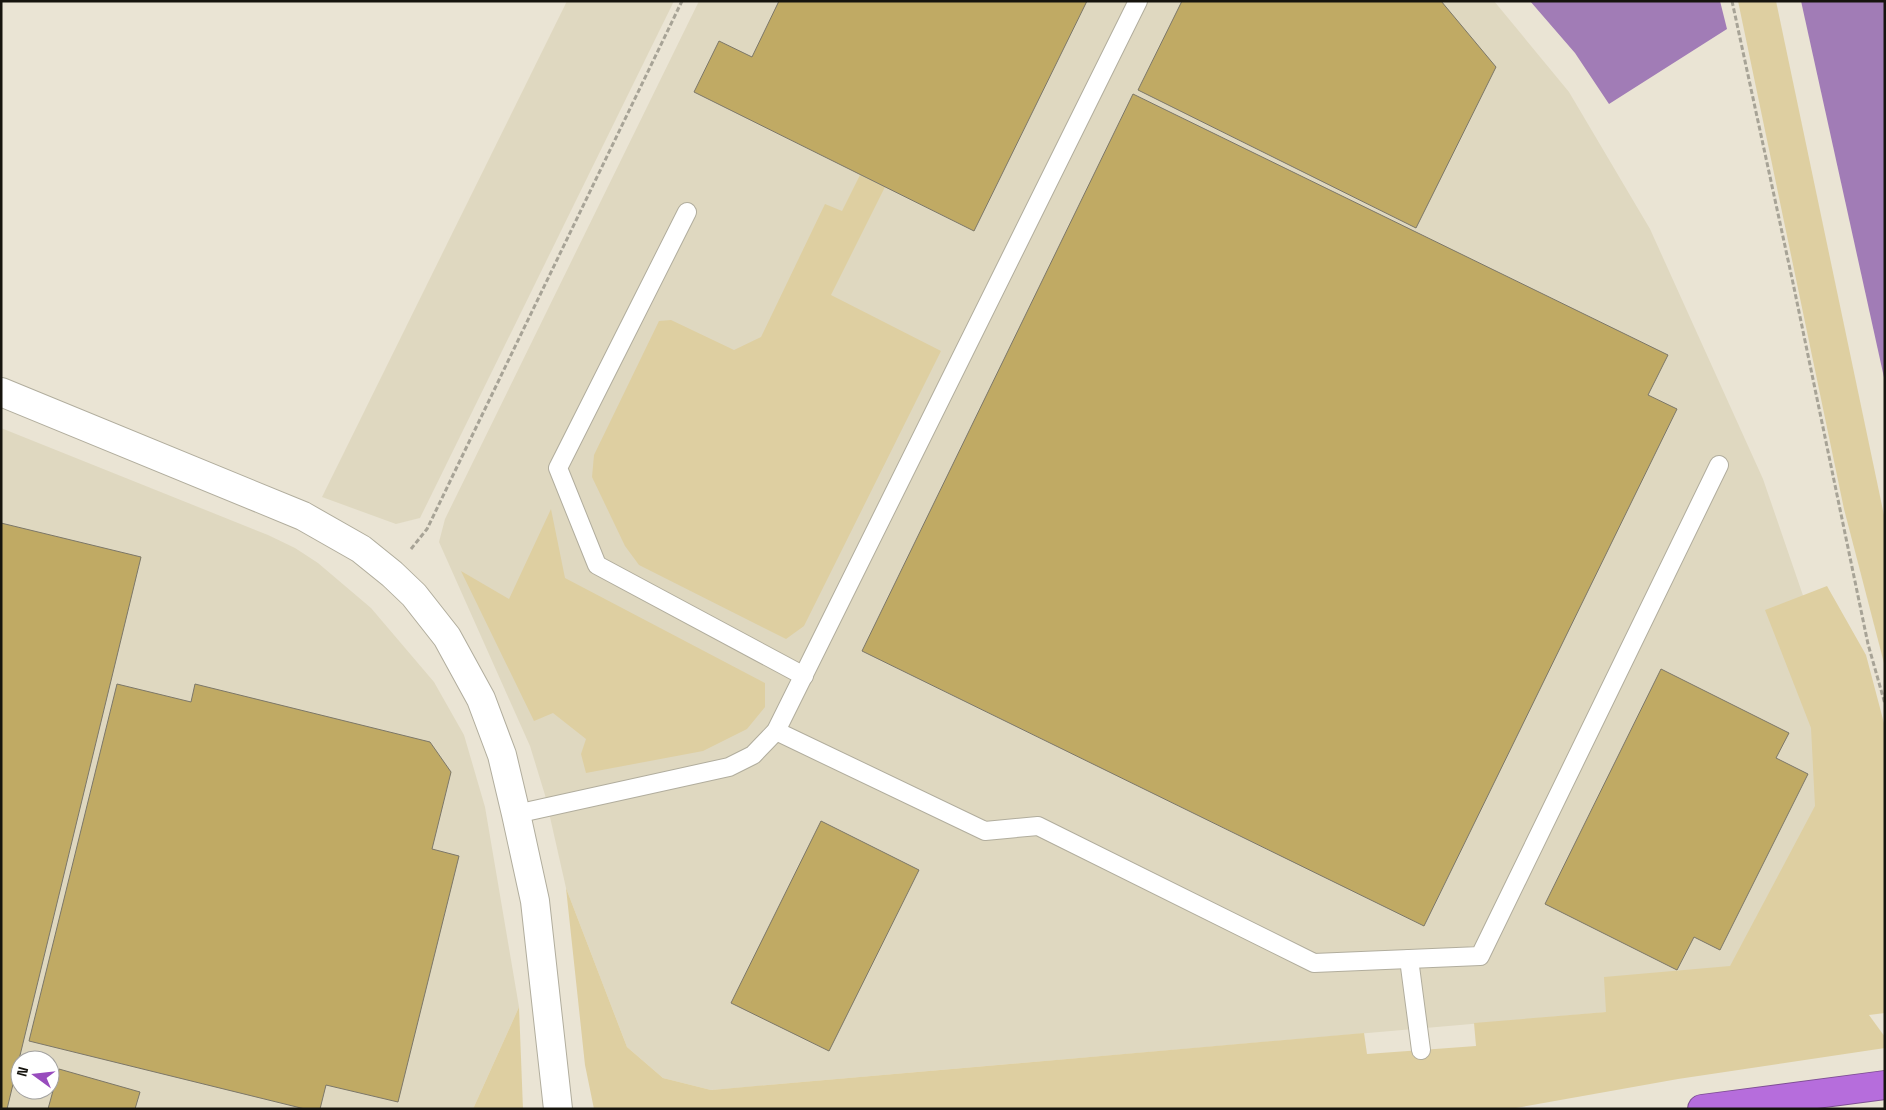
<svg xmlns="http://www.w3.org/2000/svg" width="1886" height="1110" font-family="'Space Grotesk',sans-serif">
<rect width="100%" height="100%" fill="#eae4d4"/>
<g fill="#dfd8c0" fill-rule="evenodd">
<polygon points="567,1 674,1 420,518 396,524 322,497"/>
<polygon points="699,1 1494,1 1569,92 1650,229 1763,479 1831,677 1885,988 711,1090 663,1078 627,1047 566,888 545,795 530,746 439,542 445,519"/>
<path d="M1 428 268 535 295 548 318 563 371 608 434 682 464 735 485 807 519 1007 473 1109H1ZM20 1060H50V1090H20Z"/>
</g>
<g fill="#decfa1">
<polygon points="1738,1 1776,1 1885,520 1885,667 1844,509"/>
<polygon points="860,175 885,187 831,295 941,351 804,626 786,639 639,565 625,546 592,477 594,455 659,321 671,320 734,350 761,337 825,204 842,211"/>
<polygon points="551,509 565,578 765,683 765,707 747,729 703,751 586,773 581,754 586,739 553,713 534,721 461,571 509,599"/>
<polygon points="1827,586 1866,655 1885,727 1885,1013 1869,1015 1885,1037 1885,1048 1678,1079 1510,1109 594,1109 585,1065 566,888 627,1047 663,1078 711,1090 1364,1033 1367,1054 1476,1046 1474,1023 1606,1012 1604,977 1730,966 1815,806 1811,728 1765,610"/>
<polygon points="519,1007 523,1109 473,1109"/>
</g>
<g fill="#a17cb6">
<polygon points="1530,1 1720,1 1727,29 1609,104 1575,53"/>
<polygon points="1801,1 1885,1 1885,382"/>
</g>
<g fill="#c0aa64" stroke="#7c7768">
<polygon points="779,1 1087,1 974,231 694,92 719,41 752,57"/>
<polygon points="1182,1 1441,1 1496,67 1416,228 1138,90"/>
<polygon points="1133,94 1668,355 1648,395 1677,409 1424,926 862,651"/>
<polygon points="1,523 141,557 7,1109 1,1109"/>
<polygon points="1661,669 1789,733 1776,758 1808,774 1720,950 1694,937 1677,970 1545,904"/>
<polygon points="117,684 191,702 195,684 430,742 451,772 432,849 459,856 398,1102 326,1085 320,1109 305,1109 29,1041"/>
<polygon points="821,821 919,870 829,1051 731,1003"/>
<polygon points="59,1069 140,1092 135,1109 48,1109"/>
</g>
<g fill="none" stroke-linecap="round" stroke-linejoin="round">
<g stroke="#b1ad9d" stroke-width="20">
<g id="lane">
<polyline points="687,212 558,468 597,565 804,676"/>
<polyline points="776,731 985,831 1038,826 1314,963 1480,956 1719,465"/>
<polyline points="516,814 729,767 753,755 776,731 1138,1"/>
<polyline points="1409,959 1421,1050"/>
</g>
</g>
<g stroke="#b1ad9d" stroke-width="30">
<polyline id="secondary" points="1,392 303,516 361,549 392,574 414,595 447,637 481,699 502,755 516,814 535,901 558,1109"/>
</g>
<g stroke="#7e4e94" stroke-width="30">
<polyline id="highway" points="1702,1109 1885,1085"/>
</g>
<g stroke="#a7a396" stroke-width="3" stroke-dasharray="5 2.5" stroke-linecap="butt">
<polyline points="1732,1 1793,283 1868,644 1885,704"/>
<polyline points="411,549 427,529 682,1"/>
</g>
<use href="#lane" stroke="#fff" stroke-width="18"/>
<use href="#secondary" stroke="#fff" stroke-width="28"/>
<use href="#highway" stroke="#b66ddc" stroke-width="28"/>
</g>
<rect width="1886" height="1110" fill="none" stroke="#16140e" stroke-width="5"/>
<g transform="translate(35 1075) rotate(285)"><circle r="24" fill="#ffffff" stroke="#a2a19f"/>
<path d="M0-4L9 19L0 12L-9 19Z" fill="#984cbd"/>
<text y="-8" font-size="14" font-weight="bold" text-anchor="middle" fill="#16140e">N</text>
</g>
</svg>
